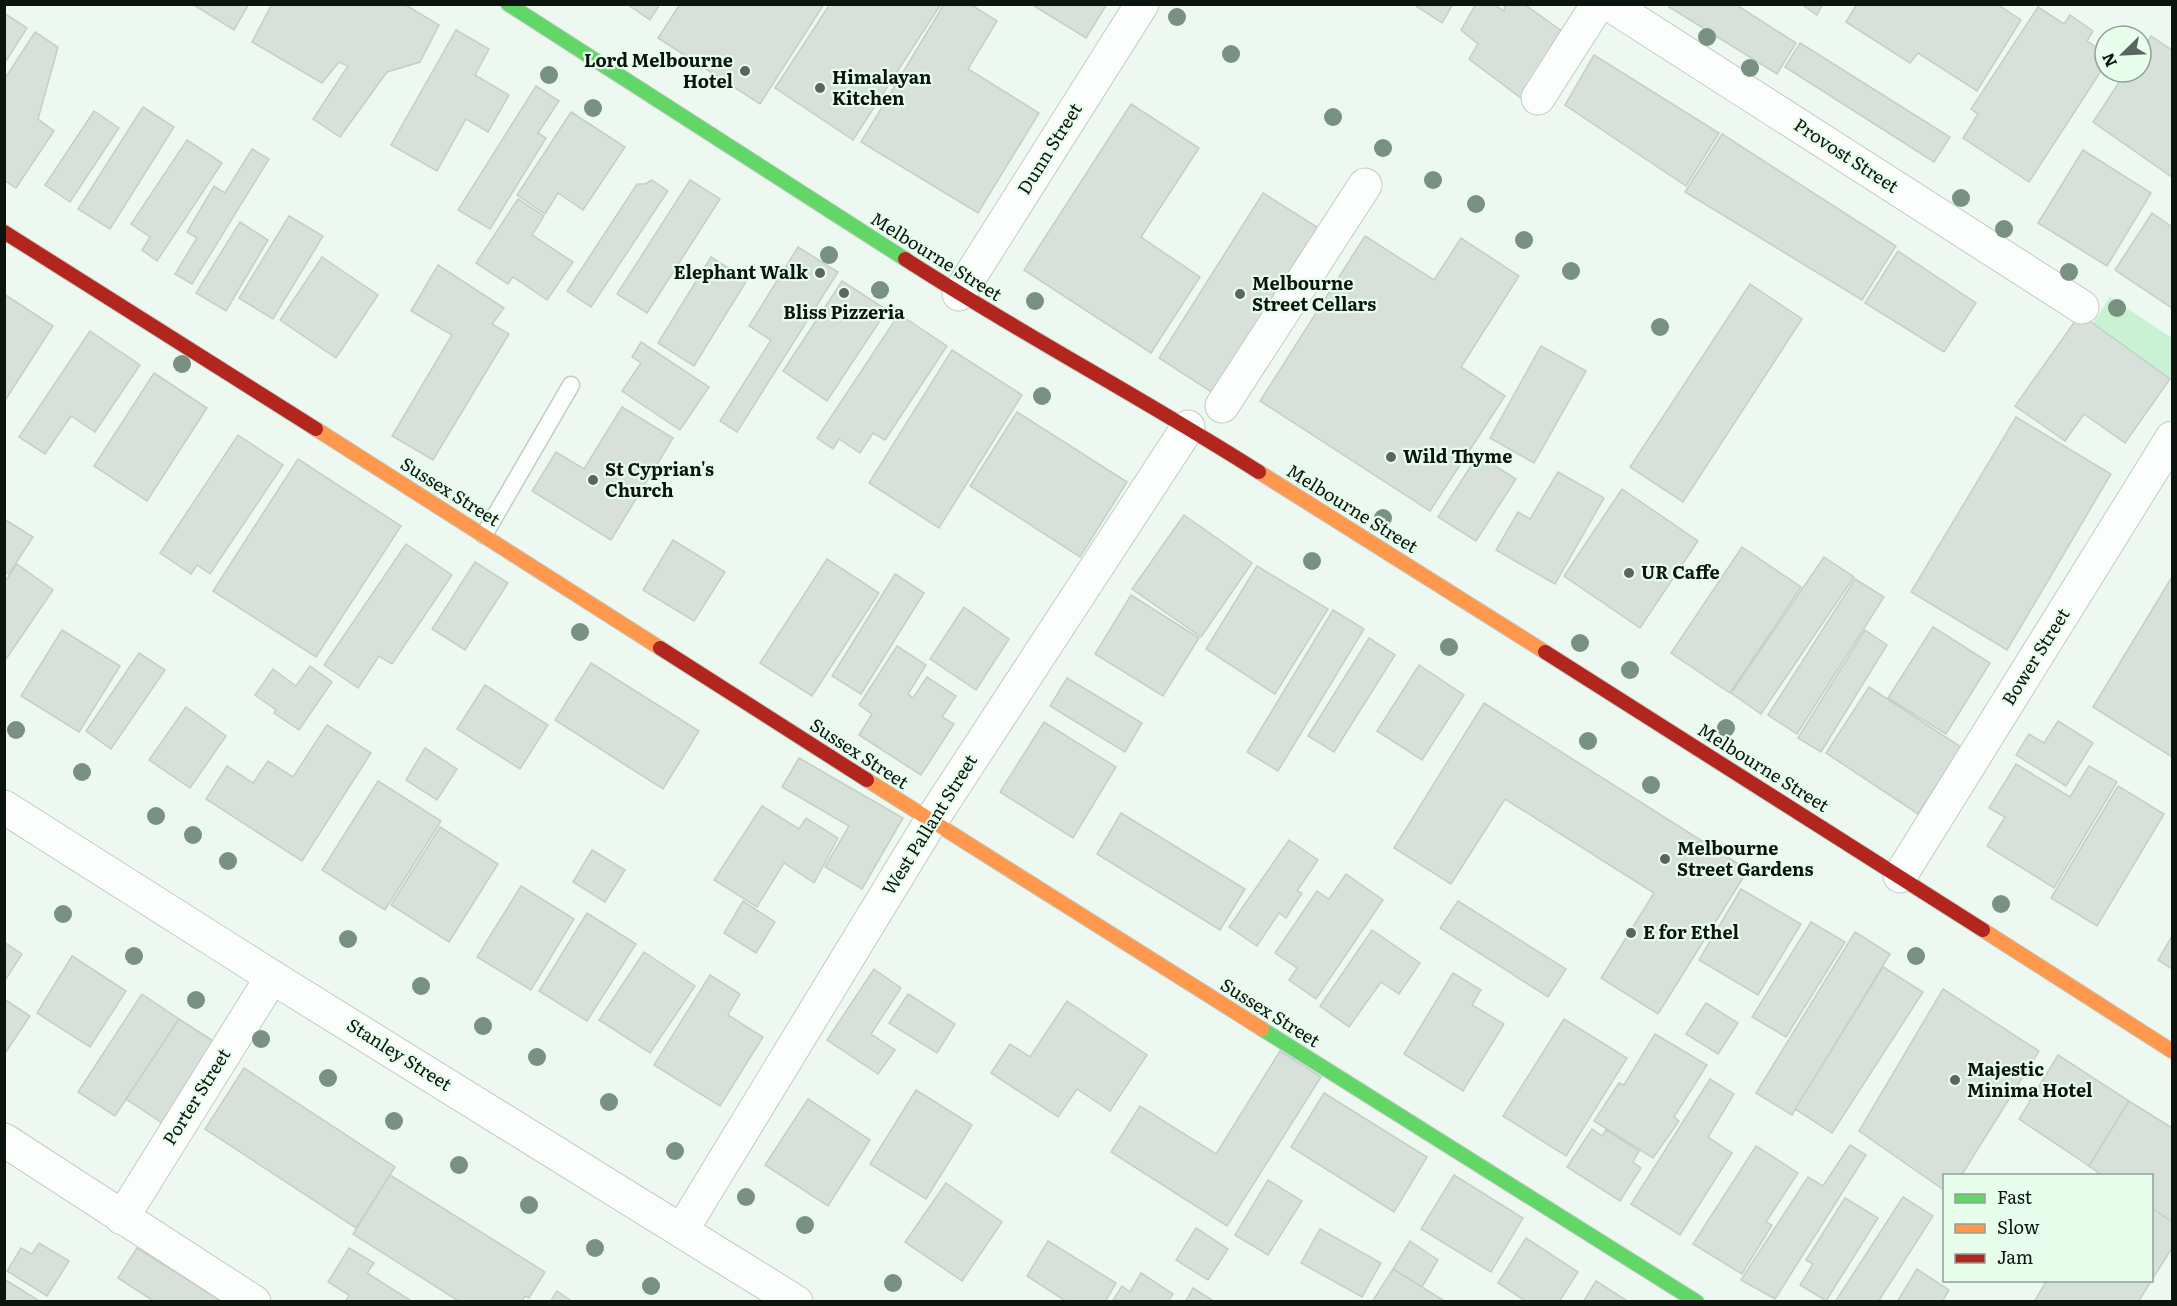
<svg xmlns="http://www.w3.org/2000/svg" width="2177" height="1306" font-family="Literata,serif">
<rect width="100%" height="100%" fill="#edf9f0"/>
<polygon fill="#c9f2d4" points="2110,297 2172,338 2172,380 2091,326"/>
<g fill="#d7e1d9" stroke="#c4cfc7" stroke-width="1.5">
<polygon points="192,4 249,4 234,30"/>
<polygon points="272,4 404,4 439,25 420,62 387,72 340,137 313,119 348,66 339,62 322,83 252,42"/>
<polygon points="627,4 660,4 650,20"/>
<polygon points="680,4 824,4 760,104 658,38"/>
<polygon points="830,4 941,4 853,140 775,88"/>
<polygon points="944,4 970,4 997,21 968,69 1039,113 978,213 861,142"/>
<polygon points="1031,4 1107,4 1086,38"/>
<polygon points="1413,4 1453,4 1442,23"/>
<polygon points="1476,4 1493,4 1504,11 1505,4 1524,4 1563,32 1522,99 1469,59 1478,44 1461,30"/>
<polygon points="1671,4 1735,4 1796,43 1777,74 1669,7"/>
<polygon points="1801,4 1823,4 1817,15"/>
<polygon points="1857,4 1997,4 2021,20 1977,91 1918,53 1910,63 1846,22"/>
<polygon points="2038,7 2064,24 2070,15 2093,31 2087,41 2105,53 2105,65 2029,182 1963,138 1978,114 1971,109"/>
<polygon points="4,13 27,28 4,64"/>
<polygon points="456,30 489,49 475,75 509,95 488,132 466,119 437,171 391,145"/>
<polygon points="35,32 58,47 38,119 54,131 16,188 4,180 4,80"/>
<polygon points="2151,36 2172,50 2172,177 2093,122 2126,72 2141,72 2141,51"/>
<polygon points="1800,43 1950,137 1934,162 1785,67"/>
<polygon points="1594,55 1719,133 1686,186 1565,105"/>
<polygon points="536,86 559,101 538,133 546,138 490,229 458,210"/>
<polygon points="1131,104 1199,148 1141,237 1200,277 1151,353 1024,270"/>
<polygon points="143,107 174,127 110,229 78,209"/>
<polygon points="94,111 119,128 70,202 45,185"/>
<polygon points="571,112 625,147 583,210 558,193 545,214 517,195"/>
<polygon points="1722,134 1896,246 1862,300 1685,192"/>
<polygon points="187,140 222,163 157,261 142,250 150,237 131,224"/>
<polygon points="252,149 269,159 192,284 175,274 197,238 187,232 214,186 225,193"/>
<polygon points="2083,150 2151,193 2107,266 2038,223"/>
<polygon points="652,180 668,191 591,307 567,291 637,184 645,184"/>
<polygon points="690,180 720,199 647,313 617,294"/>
<polygon points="1263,193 1320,229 1216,395 1159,358"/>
<polygon points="518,199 544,216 532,235 573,262 547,300 513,277 508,284 476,263"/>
<polygon points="2152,213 2172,227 2172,308 2115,270"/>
<polygon points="289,216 323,236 273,319 239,298"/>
<polygon points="240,222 268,240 226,311 196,293"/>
<polygon points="1365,236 1434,280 1461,238 1519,276 1461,367 1505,396 1430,511 1260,401"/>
<polygon points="798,247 838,272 737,432 720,421 771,340 749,326"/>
<polygon points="1898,251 1976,303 1944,352 1865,303"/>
<polygon points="322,257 378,295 336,358 280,320"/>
<polygon points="711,257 747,280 694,366 658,343"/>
<polygon points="438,265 504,308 492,324 509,334 433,460 392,436 452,335 411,311"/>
<polygon points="842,281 887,310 827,401 783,371"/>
<polygon points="1750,284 1802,319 1683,502 1630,467"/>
<polygon points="4,294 53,326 4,402"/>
<polygon points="899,314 947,346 885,440 873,433 860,453 839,439 833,449 817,438"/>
<polygon points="2080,314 2170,379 2125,443 2084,414 2065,441 2015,406"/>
<polygon points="90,331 140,365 95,432 71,416 45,454 19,437"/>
<polygon points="641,342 709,387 680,430 622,391 641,363 632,357"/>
<polygon points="1541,346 1586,371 1534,463 1490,438"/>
<polygon points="952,350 1022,395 939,528 869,483"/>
<polygon points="154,373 207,408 147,501 94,466"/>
<polygon points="622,407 673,438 611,540 532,491 556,452 584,469"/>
<polygon points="1017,412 1127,482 1080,557 970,486"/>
<polygon points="2016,417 2111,474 2007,650 1911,592"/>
<polygon points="238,435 283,465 210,574 197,565 191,574 160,553"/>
<polygon points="1478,455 1516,479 1476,541 1438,517"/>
<polygon points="298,459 401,526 316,657 213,591"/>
<polygon points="1558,472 1604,498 1555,584 1496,550 1518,512 1530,519"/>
<polygon points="1622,489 1698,541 1640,628 1564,576"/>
<polygon points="1184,515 1252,563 1201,637 1132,589"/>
<polygon points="4,519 33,537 9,574 4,571"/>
<polygon points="673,540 725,572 694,621 643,590"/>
<polygon points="406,544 452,575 392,664 379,656 358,688 324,665"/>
<polygon points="1742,547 1801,587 1730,693 1671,653"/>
<polygon points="1824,557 1854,577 1761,714 1731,693"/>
<polygon points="827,559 879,593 812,696 760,663"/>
<polygon points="475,562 508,583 465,650 432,629"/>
<polygon points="17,564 53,590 4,662 4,583"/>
<polygon points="1257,566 1328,609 1275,694 1206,649"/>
<polygon points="895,574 924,593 861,694 832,676"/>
<polygon points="2172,577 2172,757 2093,707"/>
<polygon points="1855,579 1884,597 1797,734 1768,715"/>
<polygon points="1131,595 1199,638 1163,696 1095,654"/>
<polygon points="964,607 1009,639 976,690 930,659"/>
<polygon points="1333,610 1364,629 1278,771 1247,752"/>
<polygon points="1933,627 1990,663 1946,734 1888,698"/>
<polygon points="62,630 120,666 79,732 21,696"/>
<polygon points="1865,630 1887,645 1821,752 1798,738"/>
<polygon points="1369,638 1395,655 1334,752 1308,736"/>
<polygon points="897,646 926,665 908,694 913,698 927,677 956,696 942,717 954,724 921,775 859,735 872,714 859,705"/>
<polygon points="139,653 165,670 111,749 86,731"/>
<polygon points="591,663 699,731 663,789 555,720"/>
<polygon points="1419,665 1464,695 1422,760 1377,731"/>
<polygon points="310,666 332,682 299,730 274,713 276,710 255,695 273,669 296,686"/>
<polygon points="1067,678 1142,723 1125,752 1050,706"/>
<polygon points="485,685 548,725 520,769 457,729"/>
<polygon points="1869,687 1961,747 1918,814 1826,753"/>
<polygon points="1484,703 1748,870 1658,1014 1601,978 1654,893 1505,799 1451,884 1394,848"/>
<polygon points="186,707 226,736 190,788 149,760"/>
<polygon points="2058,721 2093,743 2066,786 2016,755 2029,734 2044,743"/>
<polygon points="1044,722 1116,767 1073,838 1000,792"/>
<polygon points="327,725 371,753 302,861 206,799 227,766 253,783 268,761 293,777"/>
<polygon points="425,748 457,769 437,800 406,780"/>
<polygon points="799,758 903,818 862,889 825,867 849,826 782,787"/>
<polygon points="2016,764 2070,797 2089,766 2117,782 2054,888 1987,846 2005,817 1989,808"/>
<polygon points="378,781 441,821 385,910 322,870"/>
<polygon points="2118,786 2164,814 2097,926 2051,898"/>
<polygon points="762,806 799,829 806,818 838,838 814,883 784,863 757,907 714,880"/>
<polygon points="1121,813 1245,889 1220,930 1097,854"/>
<polygon points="440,827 498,864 449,942 391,905"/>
<polygon points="1289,840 1318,860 1297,891 1302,893 1286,918 1279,913 1257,946 1229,927"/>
<polygon points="592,850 625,870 605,902 573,882"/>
<polygon points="1346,874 1383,900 1316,999 1289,980 1297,968 1275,953 1317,891 1329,899"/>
<polygon points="521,886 574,919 531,990 477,957"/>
<polygon points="1741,889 1801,924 1758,995 1699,960"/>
<polygon points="743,901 775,922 756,953 724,933"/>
<polygon points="1458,901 1566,969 1548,997 1440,928"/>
<polygon points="587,913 636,944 587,1021 539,991"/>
<polygon points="1811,922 1845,942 1786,1037 1752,1017"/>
<polygon points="1372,930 1420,963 1399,994 1381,982 1349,1027 1320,1006"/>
<polygon points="1855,932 1890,954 1792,1115 1756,1093"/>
<polygon points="2172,936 2172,969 2158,960"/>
<polygon points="4,942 22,954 4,982"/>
<polygon points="644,952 695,986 650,1053 599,1020"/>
<polygon points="72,956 126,991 90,1047 37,1013"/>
<polygon points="1883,967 1923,992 1832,1133 1795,1109"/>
<polygon points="874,969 901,988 871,1034 895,1050 878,1074 827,1040"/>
<polygon points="1453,973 1481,990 1472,1005 1504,1024 1463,1091 1404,1054"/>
<polygon points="710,975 740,994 728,1015 763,1037 720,1106 654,1065"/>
<polygon points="1943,989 2039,1051 1961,1176 1944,1176 1944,1190 1859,1131"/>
<polygon points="142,994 179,1019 115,1116 78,1092"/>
<polygon points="908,994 955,1024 937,1053 889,1023"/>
<polygon points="4,999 30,1016 4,1055"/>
<polygon points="1067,1001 1147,1055 1110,1111 1077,1089 1058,1117 991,1073 1010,1044 1030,1057"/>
<polygon points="1706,1003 1738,1023 1718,1054 1686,1034"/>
<polygon points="179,1019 221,1046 168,1127 126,1099"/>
<polygon points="1564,1019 1627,1058 1566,1156 1503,1116"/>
<polygon points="1655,1034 1707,1065 1674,1117 1679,1121 1653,1158 1594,1121 1619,1083 1624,1085"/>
<polygon points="1280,1051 1321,1077 1227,1226 1111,1152 1140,1106 1216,1154"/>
<polygon points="2058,1055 2129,1101 2089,1166 2019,1119"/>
<polygon points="244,1068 395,1167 356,1228 205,1129"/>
<polygon points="1710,1079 1734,1094 1708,1137 1732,1153 1680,1235 1631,1204"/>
<polygon points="916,1090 972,1125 926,1199 870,1164"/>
<polygon points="1324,1093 1427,1157 1394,1212 1291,1147"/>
<polygon points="808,1099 870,1140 828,1206 765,1165"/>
<polygon points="2129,1101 2172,1128 2172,1222 2152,1208 2152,1176 2103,1176 2089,1166"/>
<polygon points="1592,1129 1602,1136 1606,1130 1639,1151 1633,1162 1641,1168 1620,1201 1567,1167"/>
<polygon points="1850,1145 1866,1155 1775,1299 1741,1280 1808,1177 1823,1186"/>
<polygon points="1756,1146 1798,1173 1766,1222 1772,1225 1742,1274 1693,1244"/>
<polygon points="390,1175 545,1272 529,1298 525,1296 522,1302 460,1302 353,1234"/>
<polygon points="1454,1175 1523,1218 1491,1272 1421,1229"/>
<polygon points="1268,1180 1302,1201 1268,1255 1235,1235"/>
<polygon points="946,1183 1002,1222 962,1281 905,1242"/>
<polygon points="1903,1197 1933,1216 1878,1302 1835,1302"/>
<polygon points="1845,1198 1878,1218 1826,1301 1800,1285 1813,1264 1806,1260"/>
<polygon points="2152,1208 2172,1222 2172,1248 2138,1302 2034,1302 2047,1280 2152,1280"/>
<polygon points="1196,1228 1228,1249 1208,1280 1176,1260"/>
<polygon points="1320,1229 1381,1263 1362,1297 1301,1263"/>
<polygon points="1526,1238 1578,1272 1559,1302 1527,1302 1498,1283"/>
<polygon points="1048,1241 1116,1283 1105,1302 1067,1302 1027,1276"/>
<polygon points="1410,1241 1438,1260 1422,1287 1393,1269"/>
<polygon points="39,1243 69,1261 47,1296 7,1271 21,1248 32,1254"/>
<polygon points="137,1248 223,1302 155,1302 118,1278"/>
<polygon points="349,1248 374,1263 367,1273 413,1302 345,1302 349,1295 328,1282"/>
<polygon points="1393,1269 1422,1287 1446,1302 1372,1302"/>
<polygon points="1917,1269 1949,1290 1942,1302 1897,1302"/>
<polygon points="1141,1273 1173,1294 1168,1302 1112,1302 1122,1286 1130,1292"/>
<polygon points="4,1279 38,1300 37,1302 4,1302"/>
<polygon points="1596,1281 1629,1302 1583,1302"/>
<polygon points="1193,1288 1215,1302 1185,1302"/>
<polygon points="557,1291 573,1302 550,1302"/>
</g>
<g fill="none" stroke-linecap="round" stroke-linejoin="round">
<g stroke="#c1ccc4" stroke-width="19">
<polyline id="lane" points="484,535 571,385"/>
</g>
<g stroke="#c1ccc4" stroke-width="35">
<g id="street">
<polyline points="1609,4 2082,307"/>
<polyline points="1538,98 1598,4"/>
<polyline points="959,294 1142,4"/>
<polyline points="1222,406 1365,185"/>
<polyline points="4,807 272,977 796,1302"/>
<polyline points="1900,876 2172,438"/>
<polyline points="4,1140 254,1302"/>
<polyline points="122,1218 272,977"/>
<polyline points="682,1230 931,821 1188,427"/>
</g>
</g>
<g stroke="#c1ccc4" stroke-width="16">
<g id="fast">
<polyline points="508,4 905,259"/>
<polyline points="1262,1029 1697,1302"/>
</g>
</g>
<g stroke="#c1ccc4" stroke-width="16">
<g id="slow">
<polyline points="316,429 660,648"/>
<polyline points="1259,472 1545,652"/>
<polyline points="867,780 1262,1029"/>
<polyline points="1983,930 2172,1051"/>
</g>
</g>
<g stroke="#c1ccc4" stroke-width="16">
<g id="jam">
<polyline points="4,232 316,429"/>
<path d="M905 259C1021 334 1143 398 1259 472"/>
<polyline points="660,648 867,780"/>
<polyline points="1545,652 1983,930"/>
</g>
</g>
<use href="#lane" stroke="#fcfefd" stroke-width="16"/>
<use href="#street" stroke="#fcfefd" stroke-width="33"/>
<use href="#fast" stroke="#63d668" stroke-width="14"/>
<use href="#slow" stroke="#ff974d" stroke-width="14"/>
<use href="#jam" stroke="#b3261e" stroke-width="14"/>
</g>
<g fill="#789180">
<circle cx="1177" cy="17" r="9"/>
<circle cx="1707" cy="37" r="9"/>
<circle cx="1231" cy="54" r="9"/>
<circle cx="1750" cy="68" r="9"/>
<circle cx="549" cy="75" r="9"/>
<circle cx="593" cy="108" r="9"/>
<circle cx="1333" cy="117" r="9"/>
<circle cx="1383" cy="148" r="9"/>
<circle cx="1433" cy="180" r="9"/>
<circle cx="1961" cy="198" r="9"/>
<circle cx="1476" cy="204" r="9"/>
<circle cx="2004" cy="229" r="9"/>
<circle cx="1524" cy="240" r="9"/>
<circle cx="829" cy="255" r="9"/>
<circle cx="1571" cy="271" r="9"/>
<circle cx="2069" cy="272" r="9"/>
<circle cx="880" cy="290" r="9"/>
<circle cx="1035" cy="301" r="9"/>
<circle cx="2117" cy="308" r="9"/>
<circle cx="1660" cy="327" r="9"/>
<circle cx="182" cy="364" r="9"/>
<circle cx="1042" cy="396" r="9"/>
<circle cx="1383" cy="518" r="9"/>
<circle cx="1312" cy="561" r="9"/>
<circle cx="580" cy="632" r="9"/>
<circle cx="1580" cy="643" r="9"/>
<circle cx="1449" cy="647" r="9"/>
<circle cx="1630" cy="670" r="9"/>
<circle cx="1726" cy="728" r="9"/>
<circle cx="16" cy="730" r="9"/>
<circle cx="1588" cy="741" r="9"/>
<circle cx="82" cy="772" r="9"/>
<circle cx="1651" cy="785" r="9"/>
<circle cx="156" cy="816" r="9"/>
<circle cx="193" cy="835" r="9"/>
<circle cx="228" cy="861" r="9"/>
<circle cx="2001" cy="904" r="9"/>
<circle cx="63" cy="914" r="9"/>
<circle cx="348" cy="939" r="9"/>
<circle cx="134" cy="956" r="9"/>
<circle cx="1916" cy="956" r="9"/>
<circle cx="421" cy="986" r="9"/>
<circle cx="196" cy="1000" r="9"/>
<circle cx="483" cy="1026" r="9"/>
<circle cx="261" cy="1039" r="9"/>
<circle cx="537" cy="1057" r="9"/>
<circle cx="328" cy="1078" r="9"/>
<circle cx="609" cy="1102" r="9"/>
<circle cx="394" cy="1121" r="9"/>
<circle cx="675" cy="1151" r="9"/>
<circle cx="459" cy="1165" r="9"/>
<circle cx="746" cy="1197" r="9"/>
<circle cx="529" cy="1205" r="9"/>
<circle cx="805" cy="1225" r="9"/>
<circle cx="595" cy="1248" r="9"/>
<circle cx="893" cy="1283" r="9"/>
<circle cx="651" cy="1286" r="9"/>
</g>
<g fill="#5a655d" stroke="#e8feed" stroke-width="2">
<circle cx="745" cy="71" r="6"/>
<circle cx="820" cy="88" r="6"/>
<circle cx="820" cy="273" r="6"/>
<circle cx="844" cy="293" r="6"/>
<circle cx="1240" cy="294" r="6"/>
<circle cx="1391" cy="457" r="6"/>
<circle cx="593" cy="480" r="6"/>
<circle cx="1629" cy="573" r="6"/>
<circle cx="1665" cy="859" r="6"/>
<circle cx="1631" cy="933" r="6"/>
<circle cx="1955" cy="1080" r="6"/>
</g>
<g text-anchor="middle" stroke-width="4.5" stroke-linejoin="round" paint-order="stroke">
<g font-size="18" font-weight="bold" fill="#0b150e" stroke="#e8feed" text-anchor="start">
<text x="733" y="67" text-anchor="end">Lord Melbourne<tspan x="733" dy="21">Hotel</tspan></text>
<text x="832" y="84">Himalayan<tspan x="832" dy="21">Kitchen</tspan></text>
<text x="808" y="279" text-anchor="end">Elephant Walk</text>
<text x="1252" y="290">Melbourne<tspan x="1252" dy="21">Street Cellars</tspan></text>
<text x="844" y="319" text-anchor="middle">Bliss Pizzeria</text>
<text x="1403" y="463">Wild Thyme</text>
<text x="605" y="476">St Cyprian's<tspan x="605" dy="21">Church</tspan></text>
<text x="1641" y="579">UR Caffe</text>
<text x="1677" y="855">Melbourne<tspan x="1677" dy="21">Street Gardens</tspan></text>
<text x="1643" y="939">E for Ethel</text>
<text x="1967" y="1076">Majestic<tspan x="1967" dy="21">Minima Hotel</tspan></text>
</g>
<g font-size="18" fill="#0b150e" stroke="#e8feed">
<text transform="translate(1050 149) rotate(-58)" y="6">Dunn Street</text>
<text transform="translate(1846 156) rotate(33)" y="6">Provost Street</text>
<text transform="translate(936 257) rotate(32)" y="6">Melbourne Street</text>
<text transform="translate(450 492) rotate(32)" y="6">Sussex Street</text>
<text transform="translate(1352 509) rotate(32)" y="6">Melbourne Street</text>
<text transform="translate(2036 657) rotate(-58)" y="6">Bower Street</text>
<text transform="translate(859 754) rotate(33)" y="6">Sussex Street</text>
<text transform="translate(1763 768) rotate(32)" y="6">Melbourne Street</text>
<text transform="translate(930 825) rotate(-58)" y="6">West Pallant Street</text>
<text transform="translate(1270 1013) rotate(32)" y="6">Sussex Street</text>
<text transform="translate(399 1055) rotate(32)" y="6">Stanley Street</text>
<text transform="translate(197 1097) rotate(-58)" y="6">Porter Street</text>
</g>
</g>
<rect width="2177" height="1306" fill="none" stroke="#0b150e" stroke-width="12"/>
<rect x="1943" y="1174" width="210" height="108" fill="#e8feed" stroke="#90a194" stroke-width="1.5"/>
<rect x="1955" y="1194" width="30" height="9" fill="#63d668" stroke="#90a194" stroke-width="1.5"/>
<text x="1997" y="1204" font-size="18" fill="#0b150e">Fast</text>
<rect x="1955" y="1224" width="30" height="9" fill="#ff974d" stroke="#90a194" stroke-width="1.5"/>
<text x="1997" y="1234" font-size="18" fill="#0b150e">Slow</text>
<rect x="1955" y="1254" width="30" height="9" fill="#b3261e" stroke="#90a194" stroke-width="1.5"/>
<text x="1997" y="1264" font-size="18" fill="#0b150e">Jam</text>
<g transform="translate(2123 54) rotate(246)"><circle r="28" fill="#e8feed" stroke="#90a194" stroke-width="1.5"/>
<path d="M0-4.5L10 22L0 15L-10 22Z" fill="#5a655d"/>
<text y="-9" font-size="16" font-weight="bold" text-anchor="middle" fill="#0b150e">N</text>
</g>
</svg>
